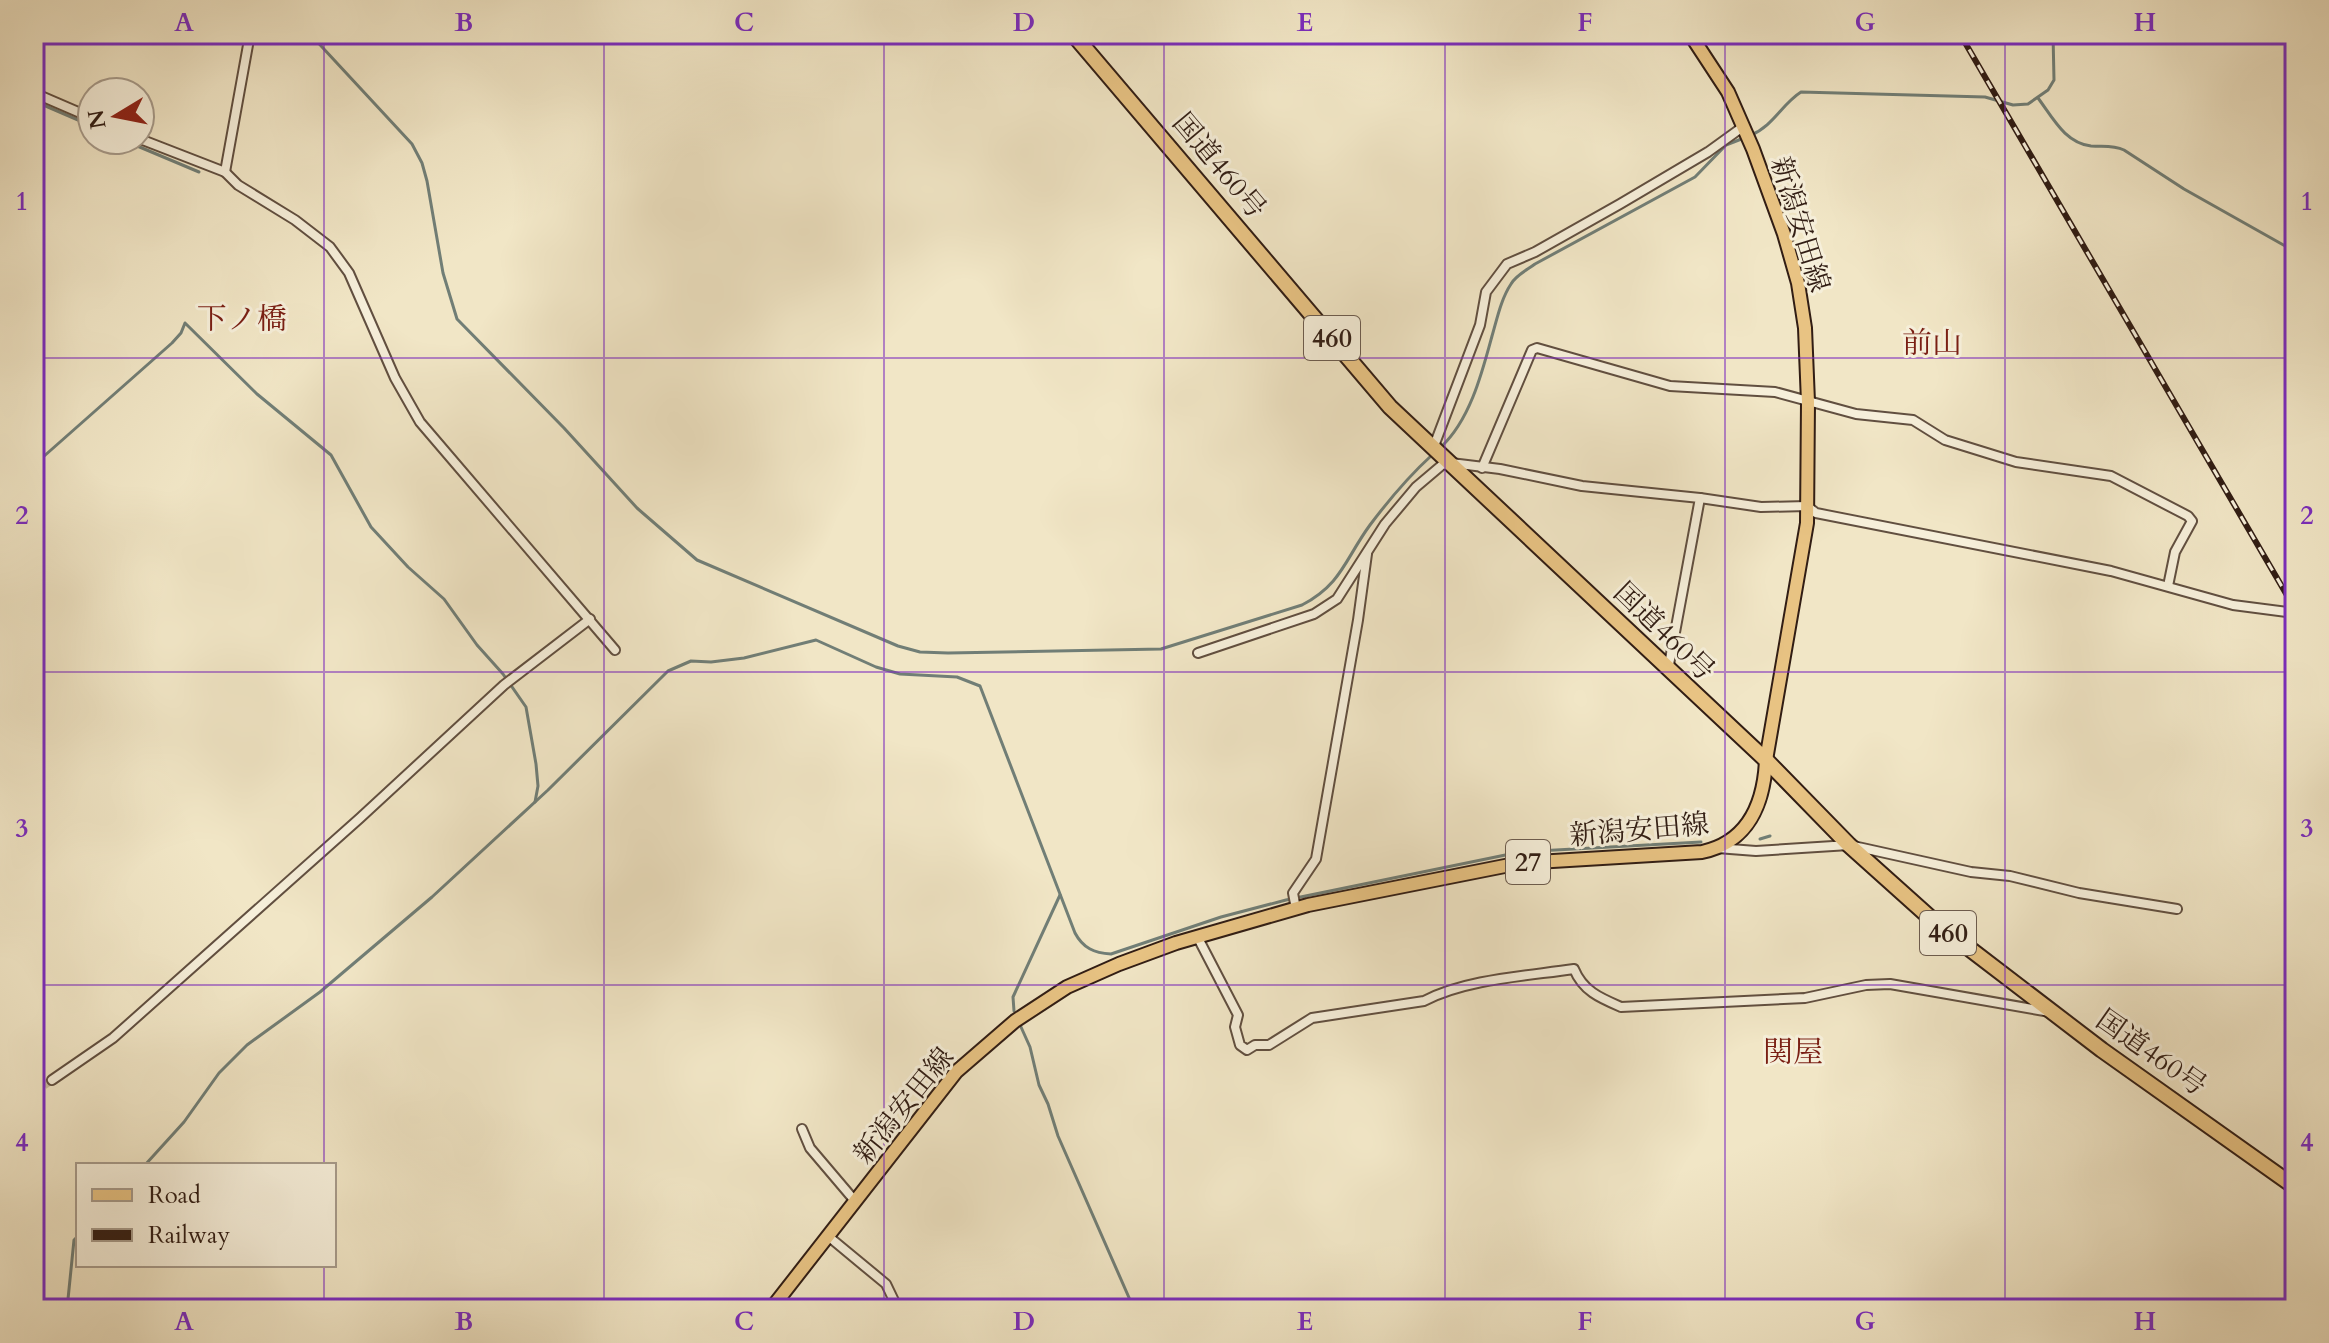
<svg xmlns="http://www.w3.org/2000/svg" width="2329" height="1343" font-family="Cardo,'Noto Serif JP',serif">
<rect width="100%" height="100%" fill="#f1e6c6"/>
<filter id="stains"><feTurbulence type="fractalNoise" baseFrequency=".0025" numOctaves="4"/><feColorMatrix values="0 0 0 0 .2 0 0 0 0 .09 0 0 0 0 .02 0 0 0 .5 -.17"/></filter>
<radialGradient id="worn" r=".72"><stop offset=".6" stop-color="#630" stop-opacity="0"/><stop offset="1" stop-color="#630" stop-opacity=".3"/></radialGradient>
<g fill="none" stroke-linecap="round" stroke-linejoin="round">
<g stroke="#717e76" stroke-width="3">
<path d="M310 34 412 144 422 163 427 181 443 273 457 319 564 428 637 508 697 560 898 646 920 652 948 653 1161 649 1302 605C1342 584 1345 559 1370 525 1388 501 1409 476 1432 455"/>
<path d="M2038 98C2053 118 2065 143 2091 146 2103 147 2113 145 2124 150L2184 189 2287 247 2295 245"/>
<polyline points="34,101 92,126"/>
<path d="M1751 135C1773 126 1782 104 1801 92L1985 97 2013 105 2028 104 2048 90 2054 80 2053 34"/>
<polyline points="123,140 199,172"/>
<path d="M1441 447C1470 420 1482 373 1492 336 1497 319 1501 299 1511 284 1516 275 1527 270 1535 264L1695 177 1726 145 1744 138"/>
<polyline points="34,465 172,343 181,333 185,323 257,394 331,455 371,527 408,567 444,599 477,645 503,674 526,707 536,764 538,786 535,802"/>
<polyline points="1760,839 1770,836"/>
<polyline points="1014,1011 1013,997 1060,895"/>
<polyline points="1021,1027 1030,1047 1039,1085 1048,1104 1058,1136 1134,1309"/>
<path d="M145 1165 184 1122 219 1073 247 1045 320 992 432 897 548 790 668 671 691 661 711 662 744 658 816 640 876 667 900 674 957 677 980 686 1075 933C1083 948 1094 953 1111 954L1221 917 1286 900 1520 852 1701 842"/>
<polyline points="67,1309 74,1240 78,1236"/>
</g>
<polyline stroke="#cbbea2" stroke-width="8" stroke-dasharray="8 4" stroke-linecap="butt" points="34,1092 52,1080"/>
<g stroke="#614f40" stroke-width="12">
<g id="minor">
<polyline points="34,93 92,118"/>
<polyline points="140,139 225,172 238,185 295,220 330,247 349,273 395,378 420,422 615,650"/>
<polyline points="225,172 250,34"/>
<polyline points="1434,446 1480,325 1486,292 1507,264 1535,252 1620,204 1708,152 1744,126"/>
<polyline points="1482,468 1532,350 1537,348 1670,386 1775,392 1856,414 1913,420 1945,440 2016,462 2111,476 2188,516 2192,521 2175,552 2168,586"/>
<polyline points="1198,653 1314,614 1337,599 1385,524 1416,487 1442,465 1451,463 1500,469 1582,486 1700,498 1761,507 1807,506 1816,513 2111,571 2233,605 2295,613"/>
<polyline points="1668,670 1700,498"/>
<polyline points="1717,848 1756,851 1849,845 1971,872 2010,876 2079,893 2177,909"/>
<polyline points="1296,909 1293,893 1316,859 1358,620 1367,554"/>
<path d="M1198 938 1238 1015 1235 1027 1240 1045 1247 1050 1255 1045H1269L1312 1018 1424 1001C1466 979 1527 976 1574 969 1583 991 1600 998 1621 1007L1805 998 1866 985 1890 984 2050 1012"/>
<polyline points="52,1080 113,1038 360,818 504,685 590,619"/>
<polyline points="802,1129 810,1148 855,1201"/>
<polyline points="828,1236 886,1284 898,1309"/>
</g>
</g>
<g stroke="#311d14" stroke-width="16">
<path id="primary" d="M771 1309 956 1072 1015 1021 1067 987 1119 964 1176 943 1308 905 1520 863 1702 852C1748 842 1764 804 1766 760L1807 523 1808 402 1805 328 1798 283 1784 234 1753 149 1728 92 1690 34"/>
</g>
<g stroke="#311d14" stroke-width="18">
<polyline id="trunk" points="1073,34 1390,407 1766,760 1849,845 1936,923 2102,1050 2295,1187"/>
</g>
<use href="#minor" stroke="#f6efda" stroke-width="8"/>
<use href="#primary" stroke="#e8c383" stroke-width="12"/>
<use href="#trunk" stroke="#e8c383" stroke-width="14"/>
<g stroke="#311d14" stroke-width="6">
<polyline id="rail" points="1960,34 2295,609"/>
</g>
<use href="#rail" stroke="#f6efda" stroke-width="3" stroke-dasharray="9" stroke-linecap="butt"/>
</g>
<path fill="none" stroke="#7b2cbf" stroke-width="2" stroke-opacity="0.55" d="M324 34V1165M604 34V1309M884 34V1309M1164 34V1309M1445 34V1309M1725 34V1309M2005 34V1309M34 358H2295M34 672H2295M34 985H2295M324 1265V1309"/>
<g text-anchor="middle" stroke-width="6" stroke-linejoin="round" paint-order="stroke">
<g fill="#f6efda" stroke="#6c5c4f" stroke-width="2">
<rect x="1304" y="316" width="56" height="44" rx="6"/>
<rect x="1506" y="840" width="44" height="44" rx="6"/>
<rect x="1920" y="911" width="56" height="44" rx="6"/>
</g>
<g font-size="26" font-weight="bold" fill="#311d14">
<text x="1332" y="347">460</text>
<text x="1528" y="871">27</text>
<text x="1948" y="942">460</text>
</g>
<g font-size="28" fill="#311d14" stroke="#f6efda">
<text transform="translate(1220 165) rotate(50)" y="10">国道460号</text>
<text transform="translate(1801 224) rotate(73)" y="10">新潟安田線</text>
<text transform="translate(1665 631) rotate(44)" y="10">国道460号</text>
<text transform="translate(1639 829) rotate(-5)" y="10">新潟安田線</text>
<text transform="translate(2152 1052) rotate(35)" y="10">国道460号</text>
<text transform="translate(903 1105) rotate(-51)" y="10">新潟安田線</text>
</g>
<g font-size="30" fill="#7a1f14" stroke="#f6efda">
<text x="242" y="329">下ノ橋</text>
<text x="1932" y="353">前山</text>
<text x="1793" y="1062">関屋</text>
</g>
</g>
<rect width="2329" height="1343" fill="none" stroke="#f1e6c6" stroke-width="88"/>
<rect x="76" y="1163" width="260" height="104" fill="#f6efda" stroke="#a79b8b" stroke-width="2"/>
<rect x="92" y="1189" width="40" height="12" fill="#e8c383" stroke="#a79b8b" stroke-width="2"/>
<text x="148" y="1203" font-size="24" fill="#311d14">Road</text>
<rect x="92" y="1229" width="40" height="12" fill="#311d14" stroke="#a79b8b" stroke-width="2"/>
<text x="148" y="1243" font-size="24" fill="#311d14">Railway</text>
<g transform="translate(116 116) rotate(260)"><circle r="38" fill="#f6efda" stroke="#a79b8b" stroke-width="2"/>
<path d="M0-6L14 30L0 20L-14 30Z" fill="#8f2418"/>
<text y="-12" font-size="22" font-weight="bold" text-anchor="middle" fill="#311d14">N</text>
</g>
<rect x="44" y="44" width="2241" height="1255" fill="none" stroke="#7b2cbf" stroke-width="3"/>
<g font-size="26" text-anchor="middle" font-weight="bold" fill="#7b2cbf">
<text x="184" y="31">A</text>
<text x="464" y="31">B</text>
<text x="744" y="31">C</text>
<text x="1024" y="31">D</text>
<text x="1305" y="31">E</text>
<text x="1585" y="31">F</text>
<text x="1865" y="31">G</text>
<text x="2145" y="31">H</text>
<text x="22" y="210">1</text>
<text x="2307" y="210">1</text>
<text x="22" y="524">2</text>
<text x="2307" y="524">2</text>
<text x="22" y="837">3</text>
<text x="2307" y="837">3</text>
<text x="22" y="1151">4</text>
<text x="2307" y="1151">4</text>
<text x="184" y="1330">A</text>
<text x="464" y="1330">B</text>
<text x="744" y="1330">C</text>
<text x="1024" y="1330">D</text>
<text x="1305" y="1330">E</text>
<text x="1585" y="1330">F</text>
<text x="1865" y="1330">G</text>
<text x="2145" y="1330">H</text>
</g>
<rect width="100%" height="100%" filter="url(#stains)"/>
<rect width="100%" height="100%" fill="url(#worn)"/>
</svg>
